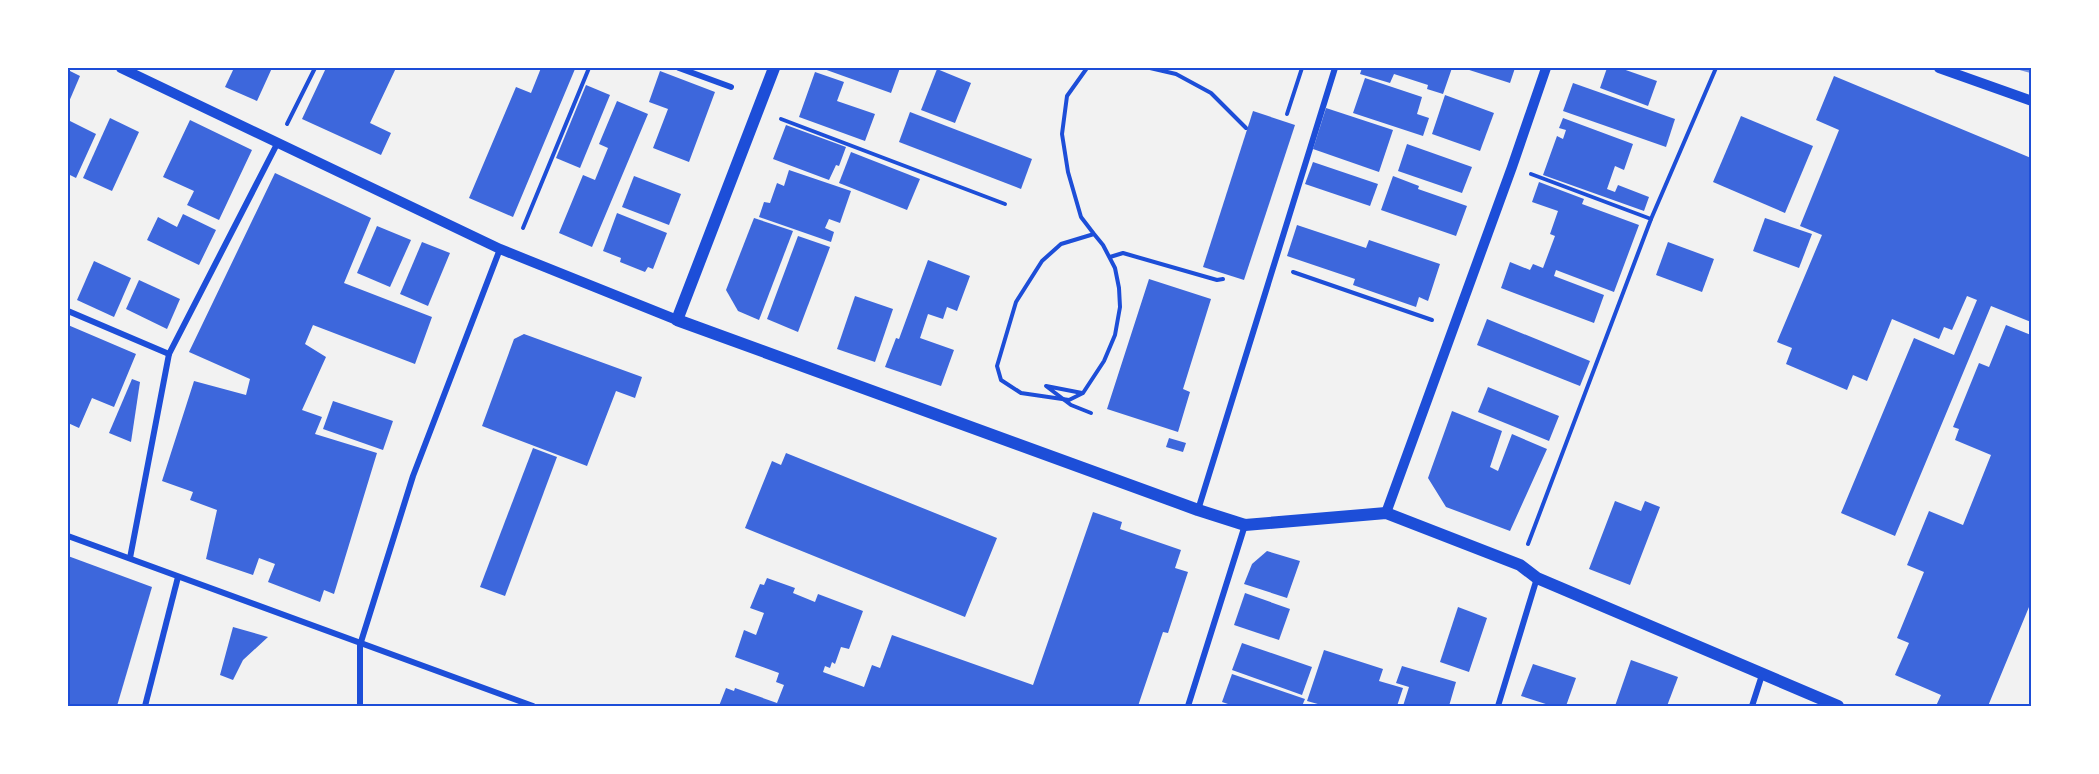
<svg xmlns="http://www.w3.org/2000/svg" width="2099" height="774" font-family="'Space Grotesk',sans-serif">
<rect width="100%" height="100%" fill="#f2f2f2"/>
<g fill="#3d67dc">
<polygon points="234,68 272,68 257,101 225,87"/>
<polygon points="326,68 396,68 370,123 391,133 381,155 302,119"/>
<polygon points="541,68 575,69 513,217 469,198 516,87 531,93"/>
<polygon points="821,68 900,68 891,93"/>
<polygon points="1362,68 1452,68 1443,94 1427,89 1428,85 1394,74 1390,83 1360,74"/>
<polygon points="1463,68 1515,68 1510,83"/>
<polygon points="1607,68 1620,68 1657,81 1648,106 1600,88"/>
<polygon points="937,69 971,83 955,123 921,110"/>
<polygon points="68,70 80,76 68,104"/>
<polygon points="660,71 715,92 689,162 653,148 668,109 649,102"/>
<polygon points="815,72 844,82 837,101 875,114 865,141 799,117"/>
<polygon points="1834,76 2031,158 2031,322 1991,306 1895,536 1841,513 1914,338 1954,355 1977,300 1967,296 1952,330 1944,327 1939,339 1892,319 1867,381 1853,375 1847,390 1786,364 1792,348 1777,342 1822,235 1800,226 1839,130 1816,120"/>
<polygon points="1365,78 1422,97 1417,114 1429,118 1423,136 1353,113"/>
<polygon points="1573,83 1675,119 1666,147 1563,111"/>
<polygon points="586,85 610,95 580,168 556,158"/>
<polygon points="1445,95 1494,113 1480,151 1432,134"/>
<polygon points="617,101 648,114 592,247 559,233 583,175 595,180 608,148 599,144"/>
<polygon points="1326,108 1393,130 1379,172 1313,149"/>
<polygon points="1253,111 1295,125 1244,280 1203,267"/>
<polygon points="910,112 1032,159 1021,189 899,142"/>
<polygon points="1741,116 1813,146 1785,213 1713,182"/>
<polygon points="110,118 139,132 112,191 83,178"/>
<polygon points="1563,118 1633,144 1624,170 1615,166 1607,189 1615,192 1618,185 1649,197 1644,211 1543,175 1557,136 1563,139 1566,130 1559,128"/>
<polygon points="68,120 96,134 76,178 68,174"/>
<polygon points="190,120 252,150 219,220 187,205 194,191 163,177"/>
<polygon points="786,125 846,147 839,166 836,165 829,180 773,159"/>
<polygon points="1407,144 1472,167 1462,193 1398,171"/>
<polygon points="851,152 920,179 907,210 839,183"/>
<polygon points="1313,162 1378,184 1370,206 1305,184"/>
<polygon points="789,170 851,191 840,223 829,219 825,228 834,232 831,242 759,217 764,202 770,203 777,183 784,186"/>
<polygon points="275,173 371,218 344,283 432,317 415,364 313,325 305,344 326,357 302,410 322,417 315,434 377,453 334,594 324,590 320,602 268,582 275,564 259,558 253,575 206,559 217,510 190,500 193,492 162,481 194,381 246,395 250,379 189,352"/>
<polygon points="634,176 681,194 669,225 622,207"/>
<polygon points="1393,176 1419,186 1418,189 1467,206 1456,236 1381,210"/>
<polygon points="1539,182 1584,199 1582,204 1639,225 1614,292 1556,270 1554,276 1604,295 1594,323 1501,288 1510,262 1530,270 1533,264 1543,268 1555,236 1550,234 1558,211 1532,202"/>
<polygon points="617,213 667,233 653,269 648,267 645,272 620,262 621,258 603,251"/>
<polygon points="183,214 216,230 199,265 147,240 158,217 177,227"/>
<polygon points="754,218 793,231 759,320 738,311 726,290"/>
<polygon points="1765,218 1812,234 1799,268 1753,251"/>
<polygon points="1297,225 1366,248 1369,240 1440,264 1428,301 1419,297 1416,307 1353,285 1355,279 1287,256"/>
<polygon points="377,226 411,240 390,287 357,273"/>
<polygon points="798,236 830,247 798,332 767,319"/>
<polygon points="422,242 450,253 428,306 400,294"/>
<polygon points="1668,242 1714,259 1702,292 1656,275"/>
<polygon points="928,260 970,276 957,311 947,307 943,319 928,314 920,338 954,350 941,386 885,367 896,338 899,339"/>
<polygon points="94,261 131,278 114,317 77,300"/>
<polygon points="1149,279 1211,299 1183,389 1190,392 1178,432 1107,409"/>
<polygon points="139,280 180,299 167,329 126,309"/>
<polygon points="855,296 893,309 875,362 837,349"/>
<polygon points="1487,319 1590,361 1580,386 1477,345"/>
<polygon points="68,325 136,354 114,407 92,398 79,428 68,423"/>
<polygon points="2006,325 2031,335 2031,608 2029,607 1988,706 1936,706 1941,695 1895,675 1909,643 1897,638 1924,572 1907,565 1929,511 1963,525 1991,455 1955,440 1959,429 1953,427 1979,363 1989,367"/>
<polygon points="524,334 642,377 635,398 616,391 587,466 482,426 514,339"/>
<polygon points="132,379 140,382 131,442 109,433"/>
<polygon points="1488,387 1559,416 1549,441 1478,412"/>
<polygon points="333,401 393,421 383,450 323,429"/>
<polygon points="1452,411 1502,431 1490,467 1498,471 1512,434 1547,449 1510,531 1446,507 1428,478"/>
<polygon points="1169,438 1186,443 1183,452 1166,447"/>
<polygon points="533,448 557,457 505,596 480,587"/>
<polygon points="786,453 997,538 965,617 745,528 772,461 781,465"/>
<polygon points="1615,501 1641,511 1645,501 1660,507 1630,585 1589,569"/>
<polygon points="1093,512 1122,522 1120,529 1181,550 1175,568 1188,572 1168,633 1163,632 1138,706 719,706 726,688 734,691 735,688 777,703 784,685 776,682 779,673 735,657 744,630 756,635 764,613 750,608 760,584 764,585 767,578 795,588 793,593 815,602 818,594 863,611 849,649 841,647 835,664 832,662 830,668 825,666 823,672 864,687 872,665 880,668 892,635 1033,685"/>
<polygon points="1267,551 1300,561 1287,598 1244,584 1252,564"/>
<polygon points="68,556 152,587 117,706 68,706"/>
<polygon points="1245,593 1290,609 1279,640 1234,625"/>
<polygon points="1458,607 1487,618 1469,672 1440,662"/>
<polygon points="233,627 268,637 243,660 233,680 220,675"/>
<polygon points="1242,643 1312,667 1302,695 1232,670"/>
<polygon points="1324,650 1383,669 1379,681 1403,688 1397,706 1325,706 1307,701"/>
<polygon points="1631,660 1678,677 1667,706 1615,706"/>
<polygon points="1533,664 1576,678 1566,706 1552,706 1521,696"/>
<polygon points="1402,666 1456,682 1449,706 1403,706 1409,687 1396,683"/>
<polygon points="1232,674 1305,699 1302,706 1234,706 1222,702"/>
</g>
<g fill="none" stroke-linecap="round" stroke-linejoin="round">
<g stroke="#1d4ed8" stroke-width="4">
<polyline points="1087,68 1067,96 1062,134 1068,172 1081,217 1094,234 1103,245 1115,268 1119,288 1120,307 1115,335 1104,361 1083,393 1069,400 1021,393 1001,380 997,366 1016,302 1042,261 1061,244 1094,234"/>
<polyline points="1150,68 1176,74 1211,93 1246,128"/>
<polyline points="1287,114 1302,68"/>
<polyline points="781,119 1005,204"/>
<polyline points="287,124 315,68"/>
<polyline points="1651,219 1716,68"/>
<polyline points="523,228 589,68"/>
<polyline points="1110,257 1123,253 1217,280 1223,279"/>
<polyline points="1293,272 1432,320"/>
<polyline points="1082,393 1046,386 1071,405 1091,413"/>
<polyline points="1528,544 1651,219 1531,174"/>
</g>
<g stroke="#1d4ed8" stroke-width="6">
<polyline points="679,68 731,87"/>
<polyline points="68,311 169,354"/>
<polyline points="1198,510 1335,68"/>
<polyline points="68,536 533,706"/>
<polyline points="130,558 169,354 277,144"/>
<polyline points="145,706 178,577"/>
<polyline points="360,706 360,645 413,476 500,249"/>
<polyline points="1188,706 1245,525"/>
<polyline points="1498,706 1537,578"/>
<polyline points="1752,706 1762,675"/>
</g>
<g stroke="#1d4ed8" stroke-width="10">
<polyline points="121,68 500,249 677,320"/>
<polyline points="1939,68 2032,101"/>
<polyline points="1386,513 1512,167 1546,68"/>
</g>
<polyline stroke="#1d4ed8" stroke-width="12" points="774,68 677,320 1198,510 1245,525 1386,513 1520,565 1537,578 1838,706"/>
<polyline stroke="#7290e2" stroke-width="4.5" points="2021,68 2032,71"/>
</g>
<rect width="2099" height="774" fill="none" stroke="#ffffff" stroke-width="138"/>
<rect x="69" y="69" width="1961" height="636" fill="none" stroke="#1d4ed8" stroke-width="2"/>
</svg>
